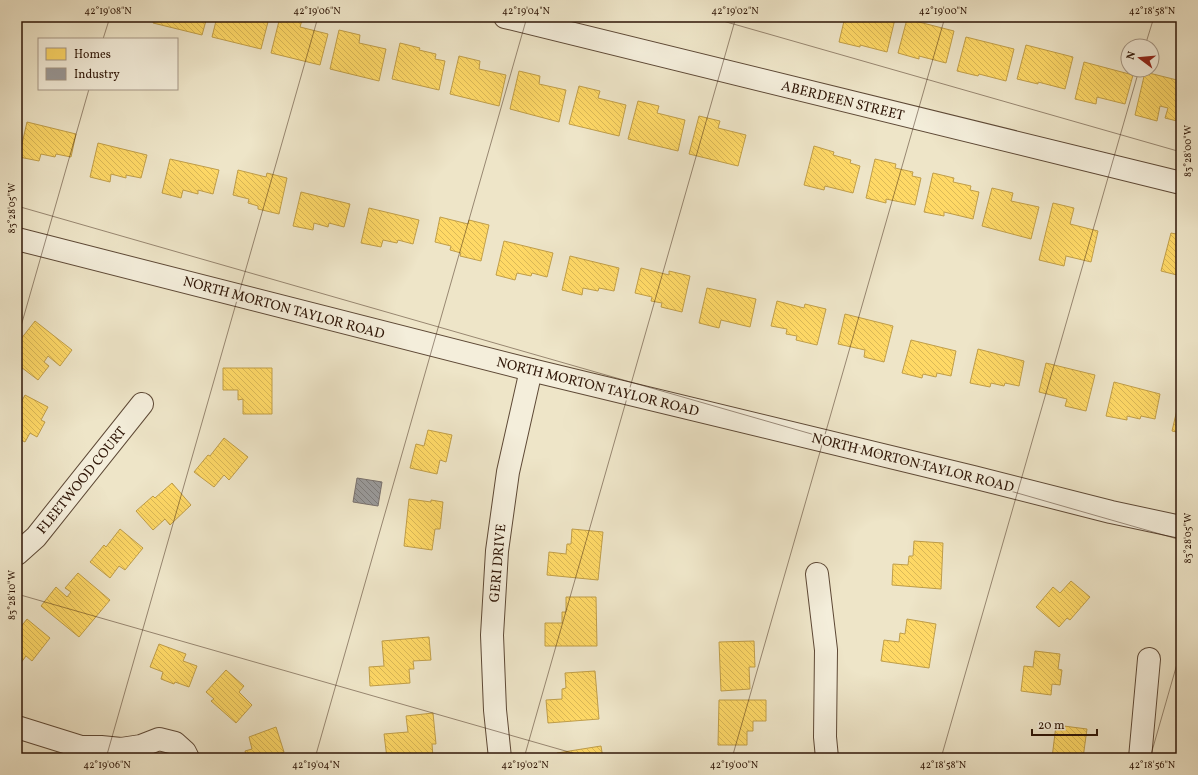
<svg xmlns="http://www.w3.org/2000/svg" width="1198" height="775" font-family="Vollkorn,serif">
<defs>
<pattern id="homes-back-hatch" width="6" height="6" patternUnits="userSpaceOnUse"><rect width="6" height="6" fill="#ffd966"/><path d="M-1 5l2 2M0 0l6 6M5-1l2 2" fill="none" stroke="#dbb957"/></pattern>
<pattern id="industry-back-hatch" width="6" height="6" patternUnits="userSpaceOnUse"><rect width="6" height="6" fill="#999"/><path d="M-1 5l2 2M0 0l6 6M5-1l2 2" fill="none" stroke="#7d7c7b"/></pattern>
</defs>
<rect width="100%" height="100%" fill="#eee5c8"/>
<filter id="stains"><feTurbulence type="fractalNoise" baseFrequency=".005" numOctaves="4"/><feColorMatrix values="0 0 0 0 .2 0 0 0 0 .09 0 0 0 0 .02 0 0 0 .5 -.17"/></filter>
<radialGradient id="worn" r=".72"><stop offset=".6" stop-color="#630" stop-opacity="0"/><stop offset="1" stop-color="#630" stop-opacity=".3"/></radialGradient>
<g fill="url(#homes-back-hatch)" stroke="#c09e49">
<polygon points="155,17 207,17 202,35 153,23"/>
<polygon points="217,17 264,17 269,18 261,49 212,37"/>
<polygon points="280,17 290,17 302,20 300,27 328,34 320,65 271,53"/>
<polygon points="845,17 886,17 895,19 887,52 860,45 860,47 839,42"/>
<polygon points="907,19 954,31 946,63 919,56 919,59 898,53"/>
<polygon points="339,30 360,35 359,43 386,49 379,81 330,69"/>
<polygon points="966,37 1014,49 1006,81 979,74 978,76 957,71"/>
<polygon points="400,43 420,48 419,50 436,54 435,59 445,61 439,90 392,79"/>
<polygon points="1026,45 1073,57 1065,89 1038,82 1038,84 1017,79"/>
<polygon points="459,56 480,61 479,69 506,75 499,106 450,94"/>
<polygon points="1084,62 1133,75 1125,104 1097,97 1096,104 1075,99"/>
<polygon points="519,71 540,76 539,84 566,90 559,122 510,109"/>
<polygon points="1145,72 1181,81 1181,122 1165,118 1168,108 1160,106 1157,121 1135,115"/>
<polygon points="579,86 600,91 598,98 626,105 619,136 569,124"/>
<polygon points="638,101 659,106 657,113 685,120 678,151 628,139"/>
<polygon points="699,116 720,121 718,128 746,135 738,166 689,154"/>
<polygon points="27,122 76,134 71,157 56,154 55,157 41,154 39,161 19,157"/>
<polygon points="98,143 147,155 141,178 126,175 126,178 111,174 110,182 90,177"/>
<polygon points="814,146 834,152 833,155 851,160 850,163 860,166 853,193 825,186 824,190 804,185"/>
<polygon points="170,159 219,170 213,194 198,190 198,194 183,190 181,198 162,193"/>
<polygon points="875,159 896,164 895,168 913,172 912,176 921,178 915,205 886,199 886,203 866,198"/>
<polygon points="238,170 266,177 267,173 287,178 279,214 258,209 258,206 248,203 249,199 233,195"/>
<polygon points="933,173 954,178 953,182 971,186 970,190 979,192 973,219 944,212 944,216 924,212"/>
<polygon points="992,188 1013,193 1011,201 1039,207 1031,239 982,226"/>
<polygon points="301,192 350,204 344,227 329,223 328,227 314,223 313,230 293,226"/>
<polygon points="1053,203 1074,208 1070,224 1098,231 1091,262 1066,256 1064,266 1039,260"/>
<polygon points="369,208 419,220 413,244 398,240 397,243 383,240 381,247 361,243"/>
<polygon points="440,217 468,224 469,220 489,225 481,261 460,256 461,253 450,250 451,246 435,242"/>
<polygon points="1171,233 1181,235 1181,276 1161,271"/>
<polygon points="504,241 553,253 547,277 532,273 531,276 517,273 515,280 496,275"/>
<polygon points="570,256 619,268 614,291 599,288 598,291 583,288 582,295 562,290"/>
<polygon points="641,268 669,275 669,271 690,276 682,312 661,307 662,303 651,301 652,297 635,293"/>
<polygon points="707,288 756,299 750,327 721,320 719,328 699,323"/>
<polygon points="777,301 804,308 805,304 826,309 817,345 796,340 797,336 786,334 787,329 771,326"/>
<polygon points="845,314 893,326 884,362 864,357 865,350 838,344"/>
<polygon points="35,321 72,350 60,366 48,356 44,362 49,366 38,380 17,364 17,344"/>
<polygon points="911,340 956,351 951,376 937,373 936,377 923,374 922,378 902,373"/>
<polygon points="978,349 1024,361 1019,386 1005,383 1004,386 991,383 990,387 970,383"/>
<polygon points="1046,363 1095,375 1086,411 1065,406 1067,399 1039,392"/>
<polygon points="223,368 272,368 272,414 243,414 243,399 238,400 238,390 223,390"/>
<polygon points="1114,382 1160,394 1155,419 1141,416 1140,419 1127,416 1127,420 1106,416"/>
<polygon points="25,395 48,407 41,420 45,422 37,437 30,433 25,442 17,438 17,410"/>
<polygon points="1180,397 1181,397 1181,433 1172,431"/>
<polygon points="428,430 452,435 446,462 440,460 437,474 410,468 416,444 424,446"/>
<polygon points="224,438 248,457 229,480 224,475 214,487 194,472 208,455 210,456"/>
<polygon points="172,483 191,505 170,525 165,519 153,530 136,511 153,496 155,498"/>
<polygon points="409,499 431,502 431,500 443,502 440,529 435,529 432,550 404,546"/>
<polygon points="120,529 143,548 125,570 119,566 110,578 90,562 104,545 106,547"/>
<polygon points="572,529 603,532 598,580 547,575 549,552 566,554 567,544 571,544"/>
<polygon points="914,541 943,543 941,589 892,585 893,564 908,565 909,556 913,556"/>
<polygon points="78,573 110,600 79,637 41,606 56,587 67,597 71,592 65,588"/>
<polygon points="1071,581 1090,597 1070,620 1067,618 1059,627 1036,607 1053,587 1060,593"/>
<polygon points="566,597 596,597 597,646 545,646 545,623 562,623 562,612 566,612"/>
<polygon points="27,619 50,638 32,661 26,656 17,668 17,632"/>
<polygon points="907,619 936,624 929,668 881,661 884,640 899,642 900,633 905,634"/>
<polygon points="429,637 431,660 413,661 414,669 409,669 410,683 370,686 369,667 384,666 382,641"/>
<polygon points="754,641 755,667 749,667 750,689 721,691 719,642"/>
<polygon points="159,644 186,654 183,661 197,666 189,687 175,682 174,684 161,679 163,672 150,667"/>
<polygon points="1035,651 1060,654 1058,669 1062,670 1060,685 1052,684 1051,695 1021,691 1024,666 1033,667"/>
<polygon points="226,670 244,686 239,692 252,705 236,723 211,701 214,699 206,692"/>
<polygon points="595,671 599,719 548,723 546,700 562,699 562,689 566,688 565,673"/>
<polygon points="719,700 766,700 766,721 753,721 753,731 747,731 747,745 718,745"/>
<polygon points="433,713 436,744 432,744 433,757 387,758 384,734 408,732 406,716"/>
<polygon points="1056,725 1087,729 1083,758 1052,758"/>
<polygon points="276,727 284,752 278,754 279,758 247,758 245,751 252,749 249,737"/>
<polygon points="601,746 603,758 558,758 557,753"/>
</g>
<polygon fill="url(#industry-back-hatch)" stroke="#79716d" points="357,478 382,482 378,506 353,502"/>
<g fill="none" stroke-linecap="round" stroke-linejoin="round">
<g stroke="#5e4936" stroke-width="24">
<g id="minor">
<polyline points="505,17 1181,183"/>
<polyline points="17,554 36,537 142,404"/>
<polyline points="817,574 826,650 825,737 827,758"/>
<polyline points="17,727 81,747 93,753"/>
<polyline points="81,747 101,747 121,749 141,746 159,739 175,743 185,752 188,758"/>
<polyline points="500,758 495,710 492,635 497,551 508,472 531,370"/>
<polyline points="1140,758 1149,659"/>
</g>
</g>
<g stroke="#5e4936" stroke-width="24">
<polyline id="tertiary" points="17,239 531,370 973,477 1111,512 1181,527"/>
</g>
<use href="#minor" stroke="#f4eedb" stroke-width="22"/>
<use href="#tertiary" stroke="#f4eedb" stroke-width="22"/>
</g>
<path fill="none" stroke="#2e1506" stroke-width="1" stroke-opacity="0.45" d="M709 17 1181 152M103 39 110 17M1145 46 1154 17M17 206 1181 540M17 340 89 89M17 594 590 758M106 758 318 17M315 758 527 17M524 758 736 17M732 758 945 17M941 758 1139 70M1150 758 1181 650"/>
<g text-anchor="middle" stroke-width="4" stroke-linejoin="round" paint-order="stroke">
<g font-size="14" fill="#2e1506" stroke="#f4eedb">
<text transform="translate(843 100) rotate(14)" y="5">ABERDEEN STREET</text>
<text transform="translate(284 307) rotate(15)" y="5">NORTH MORTON TAYLOR ROAD</text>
<text transform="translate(598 386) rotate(14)" y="5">NORTH MORTON TAYLOR ROAD</text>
<text transform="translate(913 462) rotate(14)" y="5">NORTH MORTON TAYLOR ROAD</text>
<text transform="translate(81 480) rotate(-51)" y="5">FLEETWOOD COURT</text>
<text transform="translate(497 563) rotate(-85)" y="5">GERI DRIVE</text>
</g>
</g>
<rect width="1198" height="775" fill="none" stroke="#eee5c8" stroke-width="44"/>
<rect x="38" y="38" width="140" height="52" fill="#f4eedb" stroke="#a59786"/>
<rect x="46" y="48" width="20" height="12" fill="#ffd966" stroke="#a59786"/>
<text x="74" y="58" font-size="12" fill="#2e1506">Homes</text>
<rect x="46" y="68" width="20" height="12" fill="#999999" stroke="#a59786"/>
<text x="74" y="78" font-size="12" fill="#2e1506">Industry</text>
<g transform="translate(1140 58) rotate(286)"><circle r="19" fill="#f4eedb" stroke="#a59786"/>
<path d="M0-3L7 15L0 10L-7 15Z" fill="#8f2418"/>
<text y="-6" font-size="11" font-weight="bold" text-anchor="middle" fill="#2e1506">N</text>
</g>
<path d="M1032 729v6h65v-6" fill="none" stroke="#2e1506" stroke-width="2"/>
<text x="1038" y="729" font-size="12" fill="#2e1506" stroke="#f4eedb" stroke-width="3" paint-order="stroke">20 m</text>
<rect x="22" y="22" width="1154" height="731" fill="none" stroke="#2e1506" stroke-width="1.5"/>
<g font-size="10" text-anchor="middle" fill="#2e1506">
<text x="108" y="14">42°19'08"N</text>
<text x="317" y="14">42°19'06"N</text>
<text x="526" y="14">42°19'04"N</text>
<text x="735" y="14">42°19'02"N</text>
<text x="943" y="14">42°19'00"N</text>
<text x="1152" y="14">42°18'58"N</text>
<text transform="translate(1187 151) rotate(-90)" y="4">83°28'00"W</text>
<text transform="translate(11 208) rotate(-90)" y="4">83°28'05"W</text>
<text transform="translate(1187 538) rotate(-90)" y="4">83°28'05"W</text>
<text transform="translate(11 595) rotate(-90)" y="4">83°28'10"W</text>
<text x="107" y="768">42°19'06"N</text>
<text x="316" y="768">42°19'04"N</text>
<text x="525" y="768">42°19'02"N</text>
<text x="734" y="768">42°19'00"N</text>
<text x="943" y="768">42°18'58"N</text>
<text x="1152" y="768">42°18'56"N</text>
</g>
<rect width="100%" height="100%" filter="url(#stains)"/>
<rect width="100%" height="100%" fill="url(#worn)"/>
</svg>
